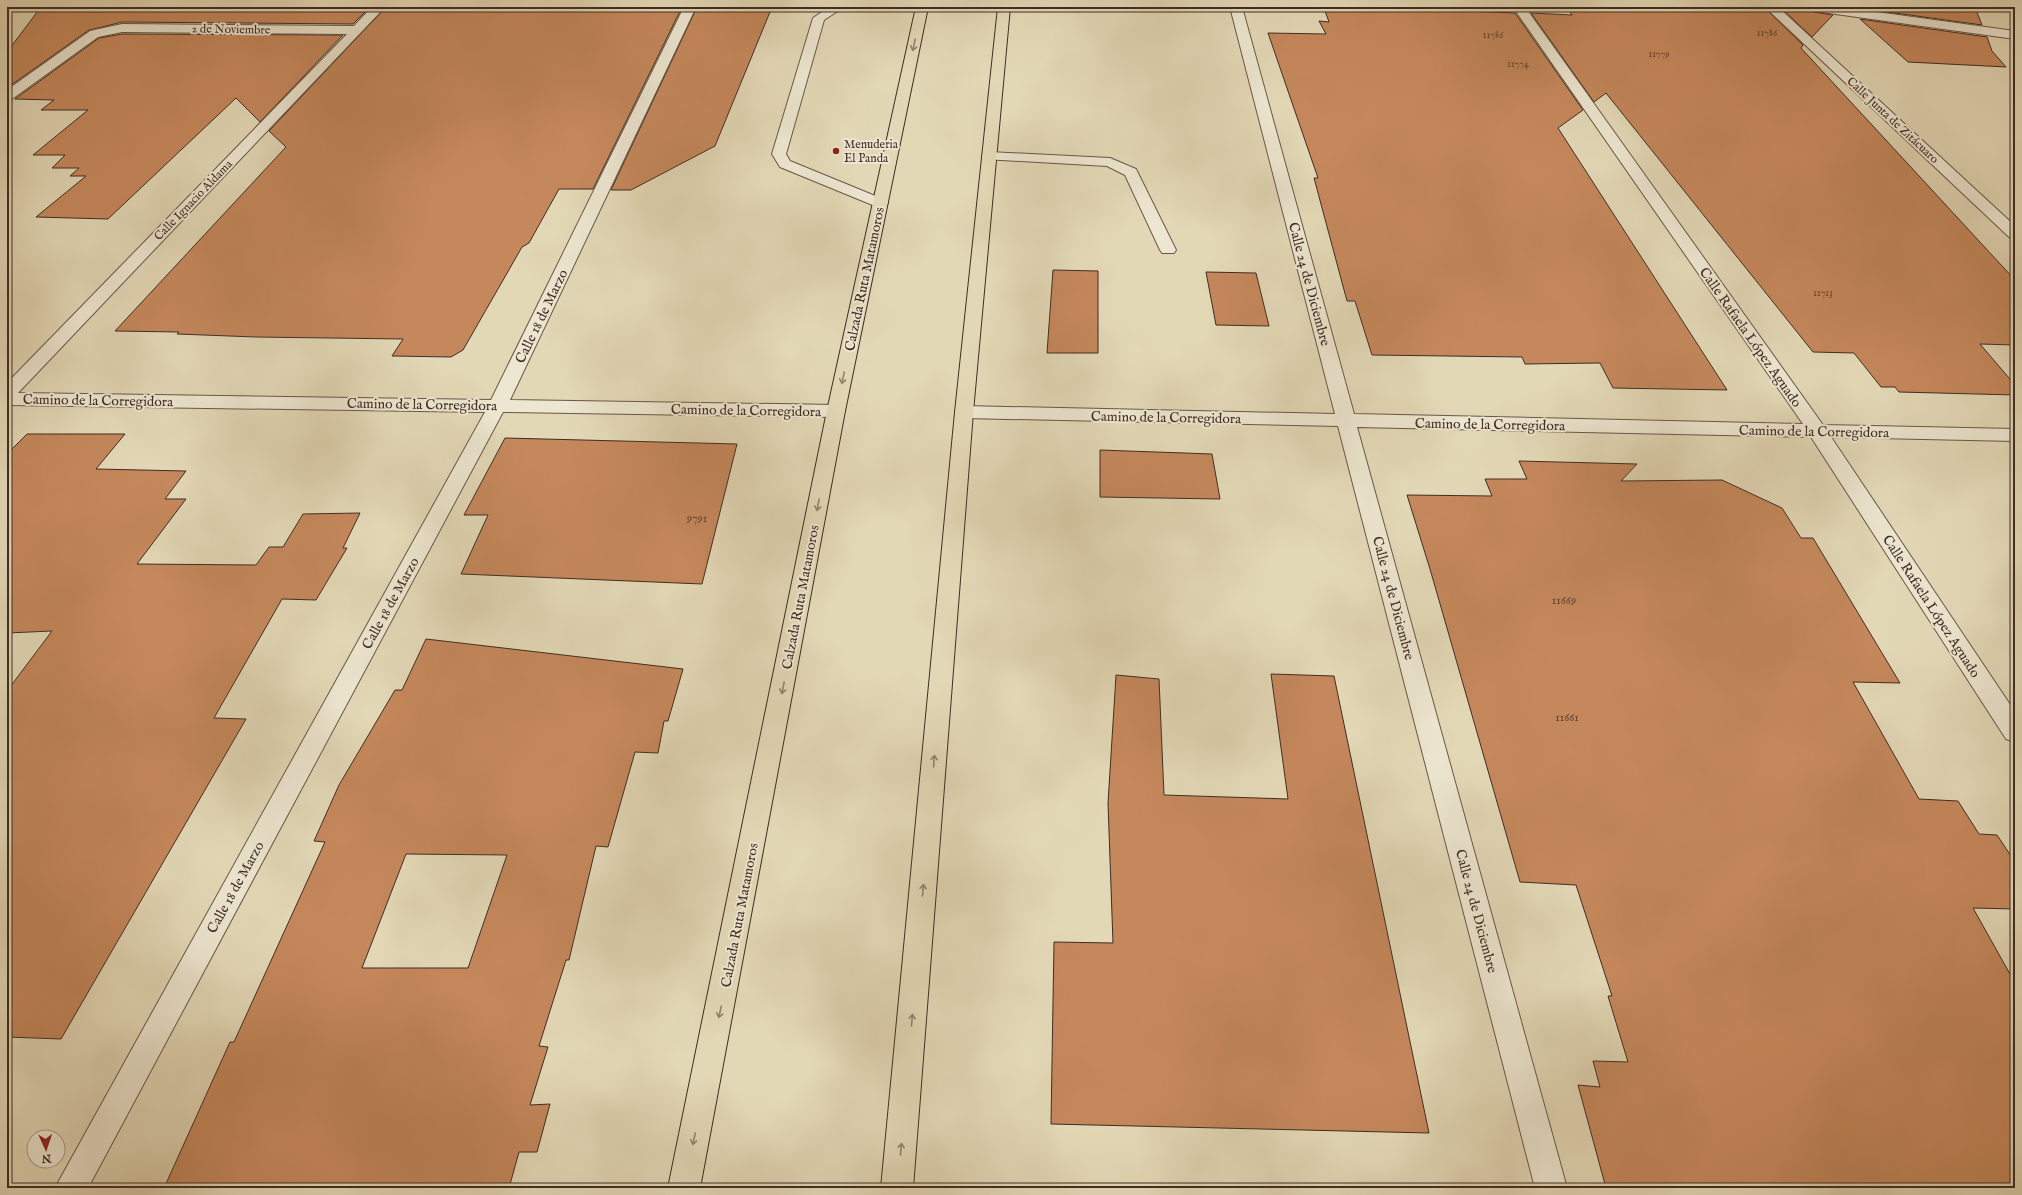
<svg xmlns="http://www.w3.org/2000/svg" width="2022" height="1195" font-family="'IM FELL English',serif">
<rect width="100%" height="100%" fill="#e3d8b6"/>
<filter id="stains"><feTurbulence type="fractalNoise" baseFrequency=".005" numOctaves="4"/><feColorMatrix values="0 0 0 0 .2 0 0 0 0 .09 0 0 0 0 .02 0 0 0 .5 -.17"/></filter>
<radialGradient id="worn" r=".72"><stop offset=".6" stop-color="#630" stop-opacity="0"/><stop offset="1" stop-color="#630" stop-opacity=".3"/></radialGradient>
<g fill="#c5885c" stroke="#3f2d24" fill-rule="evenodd">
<polygon points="41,7 370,7 353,24 122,22 94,29 89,30 7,88 7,52"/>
<polygon points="386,7 682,7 593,189 559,189 529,243 522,247 463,350 451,357 392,356 403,339 256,337 177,334 179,332 115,331 286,147 269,131"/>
<polygon points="697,7 772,7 715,146 631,190 611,190"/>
<polygon points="1370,7 1417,7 1418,9 1515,13 1583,110 1558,128 1727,390 1613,388 1600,363 1525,364 1522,357 1372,355 1355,301 1347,301 1314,178 1318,178 1268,33 1326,34 1319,21 1329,22 1325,11 1372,11"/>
<polygon points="1567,7 1764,7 1803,45 1801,48 2015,280 2015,345 1980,344 2015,385 2015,395 1899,392 1895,387 1881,387 1854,353 1813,352 1606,93 1594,102 1531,13 1572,15"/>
<polygon points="1780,7 1807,7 1814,12 1833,15 1812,37"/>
<polygon points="1851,7 1975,7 1982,25"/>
<polygon points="1860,19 1987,37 1992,51 2006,67 1908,62"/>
<polygon points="122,34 343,35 260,122 236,98 108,219 36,217 86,176 70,176 79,168 52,168 65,155 33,155 88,110 41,110 54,100 15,99 99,38"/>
<polygon points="1053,270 1098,271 1098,353 1047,353"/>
<polygon points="1206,272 1256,273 1269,326 1216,325"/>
<polygon points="27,434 125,434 96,469 186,471 165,499 186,499 137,564 256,565 269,547 283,547 303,514 360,513 343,548 347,548 316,600 282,599 214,718 246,719 61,1039 7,1037 7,691 52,631 7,633 7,454"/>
<polygon points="505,438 737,444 702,584 461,574 488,515 464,515"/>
<polygon points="1100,450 1212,454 1220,499 1100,497"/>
<polygon points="1519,461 1637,464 1621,481 1722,480 1782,508 1801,538 1813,538 1900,683 1853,682 1919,799 1958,801 1979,834 1997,835 2015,862 2015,909 1973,908 2015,983 2015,1188 1606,1188 1578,1085 1600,1087 1593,1061 1628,1062 1608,996 1612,996 1576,885 1520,882 1430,569 1407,495 1492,496 1485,479 1527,479"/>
<path d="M426 639 683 669 668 721H664L658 753 635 752 608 847 596 846 569 960H566L539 1046 548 1047 530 1105 550 1104 537 1152H519L509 1188H164L230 1042H234L325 842 314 841 339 785 395 690H402ZM406 854 507 855 468 968H362Z"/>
<polygon points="1271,674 1334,676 1429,1133 1051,1124 1054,942 1113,943 1108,803 1116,675 1159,679 1164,795 1288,799"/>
</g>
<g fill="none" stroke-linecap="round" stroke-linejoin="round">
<g stroke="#685848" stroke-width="2">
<g id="service">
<polygon points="829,7 844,7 824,20 786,154 790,161 885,200 888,203 885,206 875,206 780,167 772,154 813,18"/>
<polygon points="989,152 1110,158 1136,169 1176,250 1174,253 1162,253 1160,250 1125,175 1107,166 984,159 982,156 984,153"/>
</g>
</g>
<g stroke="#685848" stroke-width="2">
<g id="minor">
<polygon points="372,7 385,7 18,393 491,400 684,7 696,7 510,400 836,405 843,407 845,411 843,415 836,417 503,412 88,1188 55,1188 485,412 7,405 7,383 347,34 122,32 98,37 12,99 7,100 7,90 90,31 94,30 122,24 354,26"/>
<polygon points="1230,7 1242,7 1354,414 1803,424 1513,7 1525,7 1823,425 2015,429 2015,441 1831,437 2015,712 2015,742 2006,739 1811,437 1357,427 1567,1188 1535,1188 1338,426 964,418 957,416 955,412 957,408 964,406 1335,414"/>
<polygon points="1765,7 1778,7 2015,226 2015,239 2009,237"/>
<polygon points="1808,7 1840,7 2015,31 2015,39 1814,11"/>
</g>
</g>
<g stroke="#3f2d24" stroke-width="2">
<g id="primary">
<polygon points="916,7 928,7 845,411 700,1188 668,1188 827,411"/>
<polygon points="998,7 1010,7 973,412 913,1188 881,1188 955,412"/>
</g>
</g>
<use href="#service" fill="#ede6d0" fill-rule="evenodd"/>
<use href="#minor" fill="#ede6d0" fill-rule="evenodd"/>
<use href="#primary" fill="#e3d8b6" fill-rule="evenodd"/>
</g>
<defs><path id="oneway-shaft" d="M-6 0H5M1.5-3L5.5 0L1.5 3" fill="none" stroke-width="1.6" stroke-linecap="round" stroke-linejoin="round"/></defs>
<g stroke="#91826d">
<use href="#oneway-shaft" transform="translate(914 45) rotate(102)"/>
<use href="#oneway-shaft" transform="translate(843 378) rotate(102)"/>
<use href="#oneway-shaft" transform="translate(818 505) rotate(101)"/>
<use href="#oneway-shaft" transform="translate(783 688) rotate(101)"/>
<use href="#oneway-shaft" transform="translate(934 761) rotate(-85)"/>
<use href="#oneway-shaft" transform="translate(923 890) rotate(-85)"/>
<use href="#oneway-shaft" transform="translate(720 1012) rotate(102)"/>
<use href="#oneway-shaft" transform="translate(912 1020) rotate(-85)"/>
<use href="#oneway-shaft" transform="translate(694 1139) rotate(102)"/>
<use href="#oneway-shaft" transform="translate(901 1149) rotate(-85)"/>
</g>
<circle fill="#8f2418" stroke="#ede6d0" stroke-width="1.5" cx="836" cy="151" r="4"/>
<g text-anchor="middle" stroke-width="4" stroke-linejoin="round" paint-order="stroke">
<g font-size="10" fill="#604432">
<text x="1767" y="36">11786</text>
<text x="1493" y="38">11786</text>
<text x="1659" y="57">11779</text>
<text x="1518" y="67">11774</text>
<text x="1823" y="296">11713</text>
</g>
<g font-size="12" fill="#3f2d24" stroke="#ede6d0">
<text transform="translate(231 29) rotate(1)" y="4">2 de Noviembre</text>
<text transform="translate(1893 120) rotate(43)" y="4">Calle Junta de Zitácuaro</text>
<text transform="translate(193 200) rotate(-46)" y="4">Calle Ignacio Aldama</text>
</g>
<g font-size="12" fill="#3f2d24" stroke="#ede6d0" text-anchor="start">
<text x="844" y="148">Menuderia<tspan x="844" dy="14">El Panda</tspan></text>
</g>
<g font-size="12" fill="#604432">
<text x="697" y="522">9791</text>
<text x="1564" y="604">11669</text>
<text x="1567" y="721">11661</text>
</g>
<g font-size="14" fill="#3f2d24" stroke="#ede6d0">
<text transform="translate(864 279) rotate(-78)" y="5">Calzada Ruta Matamoros</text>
<text transform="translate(1310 284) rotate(75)" y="5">Calle 24 de Diciembre</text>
<text transform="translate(541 316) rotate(-64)" y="5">Calle 18 de Marzo</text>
<text transform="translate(1751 337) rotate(55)" y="5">Calle Rafaela López Aguado</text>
<text transform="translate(98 400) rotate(1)" y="5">Camino de la Corregidora</text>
<text transform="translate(422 404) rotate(1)" y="5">Camino de la Corregidora</text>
<text transform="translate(746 410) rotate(1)" y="5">Camino de la Corregidora</text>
<text transform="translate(1166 417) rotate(1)" y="5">Camino de la Corregidora</text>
<text transform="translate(1490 424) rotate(1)" y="5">Camino de la Corregidora</text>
<text transform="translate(1814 431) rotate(1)" y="5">Camino de la Corregidora</text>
<text transform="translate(800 597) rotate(-79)" y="5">Calzada Ruta Matamoros</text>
<text transform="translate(1394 598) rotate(75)" y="5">Calle 24 de Diciembre</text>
<text transform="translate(390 603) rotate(-61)" y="5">Calle 18 de Marzo</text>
<text transform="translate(1932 606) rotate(57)" y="5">Calle Rafaela López Aguado</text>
<text transform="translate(235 887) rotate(-61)" y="5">Calle 18 de Marzo</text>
<text transform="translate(1477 911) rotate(75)" y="5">Calle 24 de Diciembre</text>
<text transform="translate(739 915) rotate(-79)" y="5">Calzada Ruta Matamoros</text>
</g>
</g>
<rect width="2022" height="1195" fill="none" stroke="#e3d8b6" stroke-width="24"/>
<rect x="8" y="8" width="2006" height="1179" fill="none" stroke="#3f2d24" stroke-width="2"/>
<rect x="12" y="12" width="1998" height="1171" fill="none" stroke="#3f2d24"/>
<g transform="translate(46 1149) rotate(177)"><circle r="19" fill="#ede6d0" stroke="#a79c8b"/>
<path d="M0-3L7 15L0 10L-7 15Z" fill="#8f2418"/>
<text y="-6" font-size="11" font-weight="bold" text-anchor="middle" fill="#3f2d24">N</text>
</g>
<rect width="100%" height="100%" filter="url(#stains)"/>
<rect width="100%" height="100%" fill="url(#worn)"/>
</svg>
